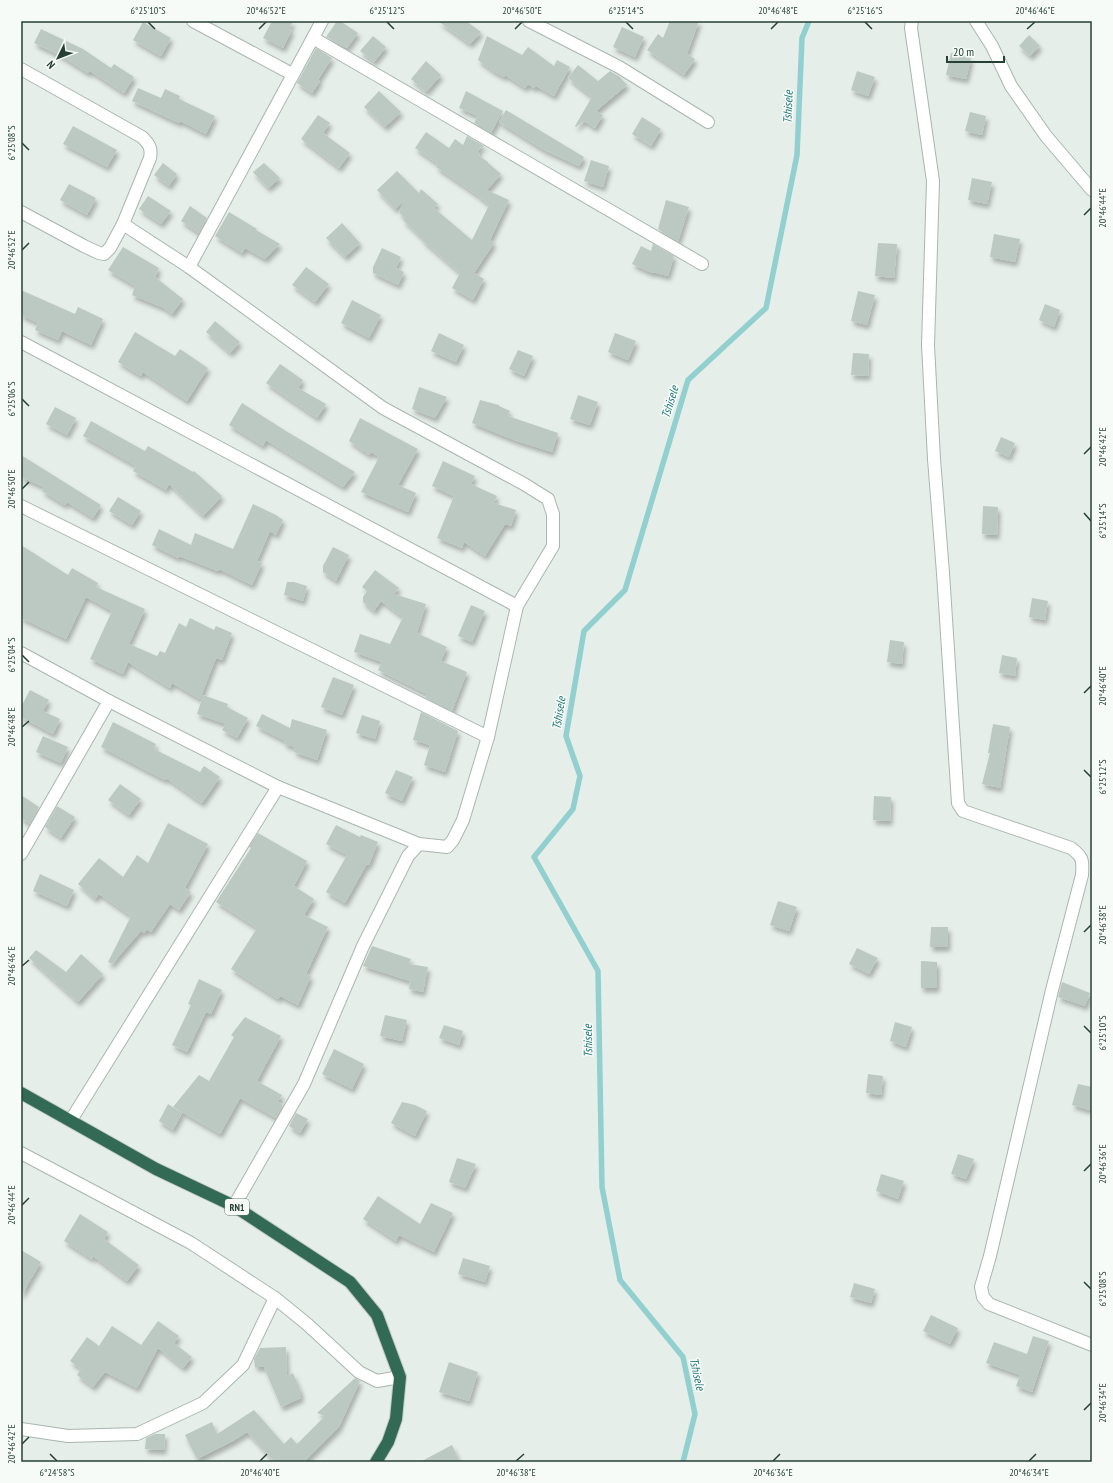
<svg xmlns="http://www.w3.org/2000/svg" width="1113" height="1483" font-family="'PT Sans Narrow',sans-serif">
<defs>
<filter id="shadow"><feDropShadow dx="2.5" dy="4.5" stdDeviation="2" flood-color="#0004"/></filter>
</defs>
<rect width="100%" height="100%" fill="#e6eee9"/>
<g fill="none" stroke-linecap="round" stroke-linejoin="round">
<polyline stroke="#92cfcf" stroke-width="5.5" points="683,1462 695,1414 683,1357 620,1280 602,1187 598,971 534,857 573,809 580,776 566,736 584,631 625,590 688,380 766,308 797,155 802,38 809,21"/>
</g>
<g fill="#bcc9c2" filter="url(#shadow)">
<polygon points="272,21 293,21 289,29 292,30 283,48 263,38"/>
<polygon points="337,21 340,21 358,33 347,48 326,37"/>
<polygon points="438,21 466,21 481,32 470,44"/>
<polygon points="670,21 699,21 687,54 695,59 684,75 647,50 658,34 663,38"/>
<polygon points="143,22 171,38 161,56 133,40"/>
<polygon points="622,27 644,37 635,57 613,47"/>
<polygon points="41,29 83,49 111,68 114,64 134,77 124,93 90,71 88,73 61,56 34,43"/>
<polygon points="1029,35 1040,46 1030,56 1019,46"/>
<polygon points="373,36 386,47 374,62 360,51"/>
<polygon points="487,36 522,55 528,47 554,66 557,60 570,67 554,96 536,86 534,88 528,84 525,88 505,75 504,77 493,71 478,60"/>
<polygon points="316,48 332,58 318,80 320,81 312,93 297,83"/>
<polygon points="951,53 971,58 966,79 946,75"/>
<polygon points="426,61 441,75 426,92 411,79"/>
<polygon points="578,65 598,81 610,71 620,77 627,85 596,111 603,115 595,128 584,121 576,127 575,126 592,97 568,78"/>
<polygon points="857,71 875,77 868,96 851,90"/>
<polygon points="138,88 161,98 165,89 180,96 179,99 215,116 206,134 180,121 179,123 132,101"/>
<polygon points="379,91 401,112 385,127 364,107"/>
<polygon points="466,91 503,111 491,133 474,123 478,116 459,108"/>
<polygon points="506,110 584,157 579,166 544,150 499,122"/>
<polygon points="970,112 986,116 982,135 965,131"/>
<polygon points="318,115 330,123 323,133 350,153 339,168 301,139"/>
<polygon points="642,117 661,129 651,146 632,134"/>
<polygon points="73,126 117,150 107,167 63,144"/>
<polygon points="426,132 449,148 455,139 463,145 467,136 484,146 483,148 480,147 478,153 480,154 479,156 488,162 488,163 501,174 487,190 509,200 490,240 494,243 474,273 484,279 473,300 452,288 460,273 422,240 423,239 403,220 405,218 399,212 404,201 395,209 377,190 397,171 419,193 421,189 438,204 434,208 472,240 489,205 477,195 436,167 438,164 415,148"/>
<polygon points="591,160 609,166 603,187 584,181"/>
<polygon points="163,163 177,174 169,186 154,175"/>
<polygon points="264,163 280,178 268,188 253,172"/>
<polygon points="972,178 992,182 987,204 968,200"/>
<polygon points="69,184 96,198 87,215 60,200"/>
<polygon points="148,196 171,211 161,224 139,209"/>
<polygon points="666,200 689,207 678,242 658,229"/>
<polygon points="190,206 207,218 199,233 181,221"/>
<polygon points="229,212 257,229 256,230 280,244 265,259 245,248 242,253 215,236"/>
<polygon points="342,223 360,243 345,257 326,238"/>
<polygon points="994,234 1020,239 1015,262 990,257"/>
<polygon points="878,243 897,244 894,278 875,276"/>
<polygon points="653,244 674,256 668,276 653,272 652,273 632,264 641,246 651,251"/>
<polygon points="123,247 159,268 155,277 183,299 172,314 164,308 132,295 135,286 108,270"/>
<polygon points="382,248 401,257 396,268 404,272 398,285 373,273 373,267"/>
<polygon points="306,267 329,284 315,302 292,285"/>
<polygon points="21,290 75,314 78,307 103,319 91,345 62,331 58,340 35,330 38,323 21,315"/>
<polygon points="858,291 875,295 867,325 851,321"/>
<polygon points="352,300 381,315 369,338 341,323"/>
<polygon points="1045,304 1060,310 1054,327 1039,320"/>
<polygon points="215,321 240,342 230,353 206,332"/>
<polygon points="135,332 175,356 180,349 208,368 187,401 143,372 141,376 118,362"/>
<polygon points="439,333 464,345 456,362 431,351"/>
<polygon points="615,333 636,341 628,360 608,352"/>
<polygon points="518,350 533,356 524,376 509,369"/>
<polygon points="853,353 869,354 868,376 851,375"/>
<polygon points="280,364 303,380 298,388 326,404 317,418 266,383"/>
<polygon points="419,387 447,397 435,418 412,409"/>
<polygon points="578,395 598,402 590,425 570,419"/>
<polygon points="480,400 499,405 499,406 510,411 508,416 558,433 552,452 514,440 472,423"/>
<polygon points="242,403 286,431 355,472 343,487 266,440 263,446 229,425"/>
<polygon points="55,407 76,418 67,435 46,424"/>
<polygon points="360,418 418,449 398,485 416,493 408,512 361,492 379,457 371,452 369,455 349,441"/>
<polygon points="91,421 145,451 148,446 193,472 194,471 222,496 203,516 169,484 166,490 133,471 136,466 83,436"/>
<polygon points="1001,437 1015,443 1009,457 995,451"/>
<polygon points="21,455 101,505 93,518 67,502 65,505 42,491 44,487 21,477"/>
<polygon points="443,461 475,476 471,484 497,496 494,503 516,510 511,526 505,524 485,556 464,542 462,548 437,538 454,496 432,486"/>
<polygon points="118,497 141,511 132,525 109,511"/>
<polygon points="253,504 276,515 283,520 276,535 270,531 257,561 262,563 252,585 219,569 218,571 179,556 178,558 152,545 159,529 191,545 195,533 233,549"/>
<polygon points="983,506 998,507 997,535 982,534"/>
<polygon points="21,545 68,575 72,568 98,583 96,587 145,609 129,644 157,656 160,651 165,653 179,623 186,627 190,618 214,630 216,626 232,633 222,660 216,658 200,699 172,683 170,688 128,662 123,674 90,659 112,611 86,597 66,639 21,618"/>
<polygon points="333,547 349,555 336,581 323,572 323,566"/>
<polygon points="375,570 399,588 394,594 426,604 417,633 447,647 441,661 467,672 452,711 425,698 427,694 378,670 382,662 354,652 360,634 390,644 403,617 381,601 374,611 363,602 363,597 367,591 362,587"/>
<polygon points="287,582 294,582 307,586 303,601 284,595"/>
<polygon points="1032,598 1048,601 1045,620 1029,617"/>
<polygon points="471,605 485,611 472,642 458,636"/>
<polygon points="890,640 904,642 902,664 887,662"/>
<polygon points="1002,655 1017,658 1015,676 999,673"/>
<polygon points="333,677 354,685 342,715 321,707"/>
<polygon points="30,690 49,700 43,711 60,719 53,734 21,717 21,707"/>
<polygon points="203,695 228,704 227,707 248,718 237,738 222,730 226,724 197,714"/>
<polygon points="421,712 458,731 445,772 424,765 430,745 413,740"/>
<polygon points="262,714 290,728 292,719 327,730 317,760 294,752 295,747 284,744 285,741 256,726"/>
<polygon points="362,715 380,721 375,739 356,733"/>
<polygon points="113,722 156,744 154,749 200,772 204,766 220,777 202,803 166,778 165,780 101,747"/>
<polygon points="993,724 1010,727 1000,788 982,784 990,753 988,753"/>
<polygon points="43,736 68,747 61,763 36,752"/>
<polygon points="396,770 413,777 402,801 385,793"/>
<polygon points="120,784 141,799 129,815 108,800"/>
<polygon points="21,795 39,807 30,824 21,818"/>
<polygon points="874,796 891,797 890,821 873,820"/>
<polygon points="57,806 75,817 61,838 45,827"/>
<polygon points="168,823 208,844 185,888 191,892 179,910 170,904 151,932 147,929 144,933 141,931 112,964 108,962 131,916 99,894 95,899 78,884 99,858 123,877 137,855 148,863"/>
<polygon points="336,825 360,837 361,835 378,842 369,865 367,864 345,903 326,892 347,855 326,844"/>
<polygon points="258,833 307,861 294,886 314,899 304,915 328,927 306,974 311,976 298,1005 280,996 278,999 231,969 257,928 216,902 251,848 249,847"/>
<polygon points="40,874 74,890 67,906 33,891"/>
<polygon points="778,901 797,907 789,931 770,925"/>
<polygon points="931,927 948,927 948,947 930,947"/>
<polygon points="372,946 411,959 409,964 428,967 423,992 409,989 410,981 363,966"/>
<polygon points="857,948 878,958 869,974 849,964"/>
<polygon points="36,950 66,972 81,954 103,974 78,1002 29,958"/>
<polygon points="921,961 937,962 937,988 921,988"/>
<polygon points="199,979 222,990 211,1014 206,1012 187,1052 172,1045 191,1005 188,1004"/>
<polygon points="1062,982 1090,993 1085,1006 1058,997"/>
<polygon points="385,1015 407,1020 402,1041 380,1036"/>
<polygon points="245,1017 281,1036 257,1081 282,1095 278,1102 283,1105 276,1118 240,1098 220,1134 173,1107 199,1075 209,1081 234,1037 231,1035"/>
<polygon points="895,1022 912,1027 906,1047 890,1041"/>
<polygon points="444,1025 463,1031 459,1045 439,1038"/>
<polygon points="334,1049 364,1064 352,1089 322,1074"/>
<polygon points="868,1074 883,1076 881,1095 866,1093"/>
<polygon points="1078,1084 1092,1087 1092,1101 1090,1110 1072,1105"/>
<polygon points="402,1102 415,1105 427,1111 415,1136 391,1123"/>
<polygon points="168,1104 182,1113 173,1130 159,1121"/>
<polygon points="296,1113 308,1119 300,1133 289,1126"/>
<polygon points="958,1154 974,1159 966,1179 951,1174"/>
<polygon points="457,1158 476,1164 465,1188 449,1182"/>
<polygon points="881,1174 904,1181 898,1199 876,1191"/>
<polygon points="378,1196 420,1224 431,1203 453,1213 434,1252 399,1235 396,1241 363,1219"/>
<polygon points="80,1214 108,1232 104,1239 139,1265 127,1281 93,1256 92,1259 64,1241"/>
<polygon points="21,1250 41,1262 21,1296"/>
<polygon points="463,1258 490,1266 485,1282 458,1274"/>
<polygon points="854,1283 875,1289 871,1303 850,1297"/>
<polygon points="931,1315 958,1328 950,1344 923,1331"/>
<polygon points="158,1321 179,1336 174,1343 192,1357 183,1368 158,1348 137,1388 105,1372 93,1387 77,1375 81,1369 70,1361 87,1337 99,1346 112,1326 141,1345"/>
<polygon points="1033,1336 1049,1341 1032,1392 1016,1386 1020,1375 986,1363 994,1342 1027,1354"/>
<polygon points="286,1347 287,1376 293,1373 301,1392 301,1398 281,1407 264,1367 255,1367 254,1359 260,1348"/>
<polygon points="449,1362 478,1372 469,1401 439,1392"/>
<polygon points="355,1378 360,1381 339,1427 304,1462 275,1462 247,1432 233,1441 197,1459 185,1435 212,1422 217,1434 254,1410 284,1444 291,1437 297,1444 325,1416 317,1413"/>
<polygon points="155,1434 165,1434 164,1450 145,1449 146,1438"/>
<polygon points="452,1445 460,1462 420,1462"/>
</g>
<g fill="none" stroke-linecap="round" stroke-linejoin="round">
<g stroke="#a9b6af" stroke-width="14">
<g id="minor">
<polyline points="193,21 292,74"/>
<polyline points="529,21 619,67 708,122"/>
<path d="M912 21 911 28 933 181 928 345 934 459 943 573 958 803 963 811 1071 848C1083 857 1083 860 1082 875L1052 990 990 1256 981 1287 983 1297 989 1304 1092 1345"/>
<polyline points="976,21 992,46 1011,86 1046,136 1092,190"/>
<polyline points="313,38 702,264"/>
<path d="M21 69 142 137C149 144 152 148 150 158L123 224 110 248 104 254 99 253 84 246 21 212"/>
<polyline points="189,267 322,21"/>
<polyline points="21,342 517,606"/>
<polyline points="21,506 488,737"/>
<polyline points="21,653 109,701 278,787 419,844 447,847 453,840 463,820 488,737 517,606 553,546 553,514 548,499 524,484 383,408 189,267 123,224"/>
<polyline points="21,854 109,701"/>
<polyline points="71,1120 278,787"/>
<polyline points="21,1153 191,1243 275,1298 307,1324 359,1372 377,1381 400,1377"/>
<polyline points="234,1206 304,1084 363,946 408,856 419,844"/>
<polyline points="21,1429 68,1436 137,1434 203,1403 243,1365 275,1298"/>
</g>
</g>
<g stroke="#c2cac6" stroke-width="14">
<polyline id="highway" points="21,1093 156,1169 234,1206 350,1282 377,1315 400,1377 396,1419 388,1442 376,1462"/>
</g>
<use href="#minor" stroke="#fff" stroke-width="12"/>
<use href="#highway" stroke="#336a56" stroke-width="12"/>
</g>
<path fill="none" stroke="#264035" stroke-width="1.5" d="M148 22 155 29M387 22 394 29M626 22 633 29M865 22 872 29M259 29 266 22M515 29 522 22M771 29 778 22M1027 29 1035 22M22 143 29 150M1084 215 1091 208M22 250 29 243M22 399 29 406M1084 454 1091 447M22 489 29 482M1084 513 1091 521M22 655 29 662M1084 693 1091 686M22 727 29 721M1084 770 1091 777M1084 932 1091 925M22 966 29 960M1084 1026 1091 1033M1084 1171 1091 1164M22 1205 29 1198M1084 1282 1091 1289M1084 1410 1091 1403M22 1444 29 1437M50 1454 57 1461M260 1461 267 1454M516 1461 524 1454M773 1461 780 1454M1029 1461 1036 1454"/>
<g text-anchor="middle" stroke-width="3" stroke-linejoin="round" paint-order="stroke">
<rect fill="#f7fbf8" stroke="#657870" stroke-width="1" x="225" y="1199" width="24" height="16" rx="3"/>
<g font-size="10" font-weight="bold" fill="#264035">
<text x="237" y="1211">RN1</text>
</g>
<g font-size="12" font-style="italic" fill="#237879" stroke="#f7fbf8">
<text transform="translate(788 107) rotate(-88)" y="4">Tshisele</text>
<text transform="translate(670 402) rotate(-73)" y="4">Tshisele</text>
<text transform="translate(559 713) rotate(-81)" y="4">Tshisele</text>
<text transform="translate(588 1041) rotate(-91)" y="4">Tshisele</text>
<text transform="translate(697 1374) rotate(77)" y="4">Tshisele</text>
</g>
</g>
<rect width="1113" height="1483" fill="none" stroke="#f7fbf8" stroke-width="44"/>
<g transform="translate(58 58) rotate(227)" stroke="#f7fbf8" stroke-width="3" paint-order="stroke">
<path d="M0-3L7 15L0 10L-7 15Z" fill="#264035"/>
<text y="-6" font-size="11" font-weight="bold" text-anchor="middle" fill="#264035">N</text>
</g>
<path d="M947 56v6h57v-6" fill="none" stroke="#264035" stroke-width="2"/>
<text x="953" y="56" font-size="12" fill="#264035" stroke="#f7fbf8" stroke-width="3" paint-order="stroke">20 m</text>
<rect x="22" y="22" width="1069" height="1439" fill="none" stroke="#264035" stroke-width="1.5"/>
<g font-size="10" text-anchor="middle" fill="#264035">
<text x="148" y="14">6°25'10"S</text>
<text x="266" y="14">20°46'52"E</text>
<text x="387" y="14">6°25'12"S</text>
<text x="522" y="14">20°46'50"E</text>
<text x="626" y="14">6°25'14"S</text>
<text x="778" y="14">20°46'48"E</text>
<text x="865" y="14">6°25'16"S</text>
<text x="1035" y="14">20°46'46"E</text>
<text transform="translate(11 143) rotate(-90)" y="4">6°25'08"S</text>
<text transform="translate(1102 208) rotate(-90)" y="4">20°46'44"E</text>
<text transform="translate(11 250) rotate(-90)" y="4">20°46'52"E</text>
<text transform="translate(11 399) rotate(-90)" y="4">6°25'06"S</text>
<text transform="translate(1102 447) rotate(-90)" y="4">20°46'42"E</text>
<text transform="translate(11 489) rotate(-90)" y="4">20°46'50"E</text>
<text transform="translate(1102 521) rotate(-90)" y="4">6°25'14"S</text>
<text transform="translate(11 655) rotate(-90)" y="4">6°25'04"S</text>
<text transform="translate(1102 686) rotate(-90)" y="4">20°46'40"E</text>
<text transform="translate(11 727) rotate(-90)" y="4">20°46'48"E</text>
<text transform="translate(1102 777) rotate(-90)" y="4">6°25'12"S</text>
<text transform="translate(1102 925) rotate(-90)" y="4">20°46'38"E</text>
<text transform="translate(11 966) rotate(-90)" y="4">20°46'46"E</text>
<text transform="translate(1102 1033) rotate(-90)" y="4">6°25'10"S</text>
<text transform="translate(1102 1164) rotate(-90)" y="4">20°46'36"E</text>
<text transform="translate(11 1205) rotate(-90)" y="4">20°46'44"E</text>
<text transform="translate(1102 1289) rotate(-90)" y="4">6°25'08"S</text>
<text transform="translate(1102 1403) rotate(-90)" y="4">20°46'34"E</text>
<text transform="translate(11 1444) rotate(-90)" y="4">20°46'42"E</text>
<text x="57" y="1476">6°24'58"S</text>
<text x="260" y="1476">20°46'40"E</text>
<text x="516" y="1476">20°46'38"E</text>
<text x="773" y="1476">20°46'36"E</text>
<text x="1029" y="1476">20°46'34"E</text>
</g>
</svg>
